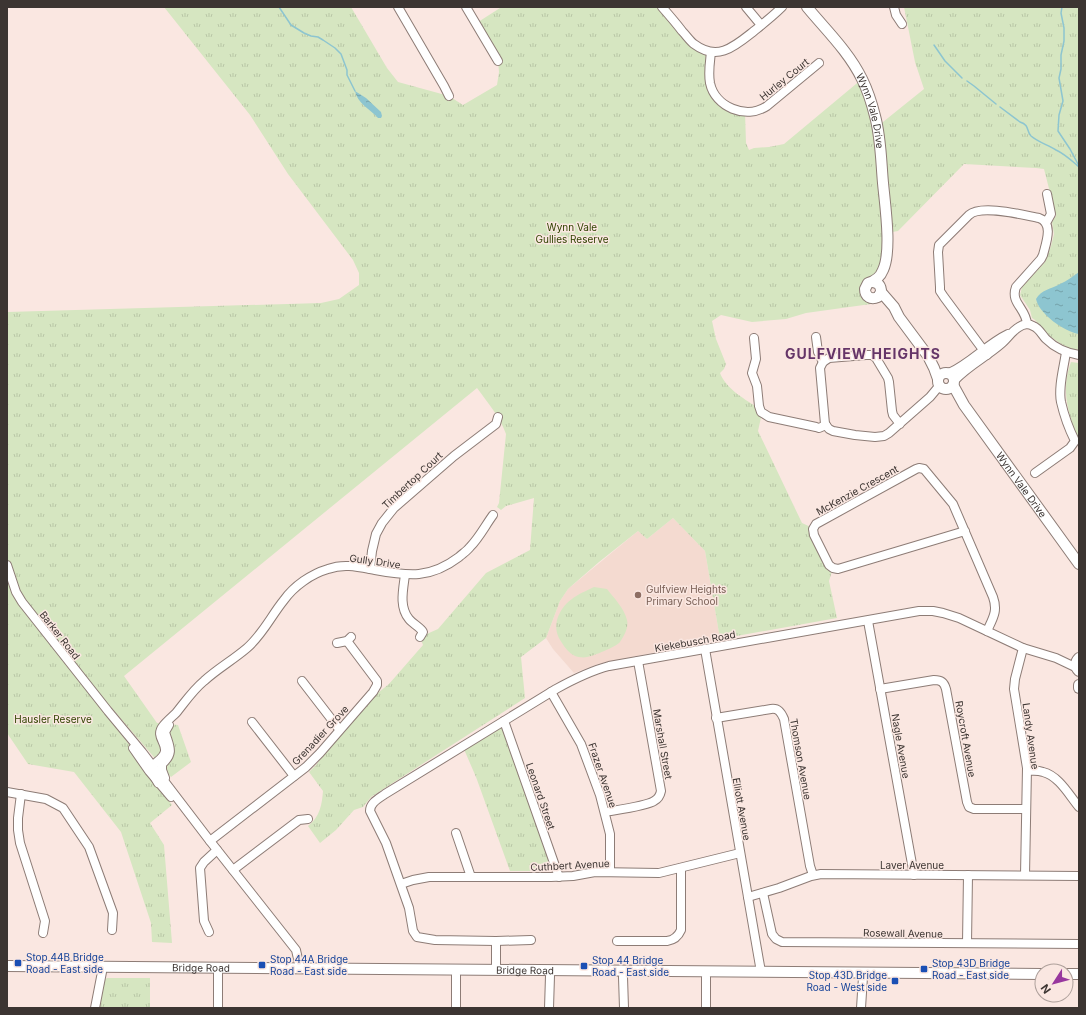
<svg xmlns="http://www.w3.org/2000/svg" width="1086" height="1015" font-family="Inter,sans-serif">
<defs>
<pattern id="grass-tufts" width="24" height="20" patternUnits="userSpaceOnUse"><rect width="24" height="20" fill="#d6e6c1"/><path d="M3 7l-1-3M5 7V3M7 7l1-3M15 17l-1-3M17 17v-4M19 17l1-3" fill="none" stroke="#b9c6a6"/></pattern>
<pattern id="water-ripples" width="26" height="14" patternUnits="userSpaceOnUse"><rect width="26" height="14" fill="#8dc5d0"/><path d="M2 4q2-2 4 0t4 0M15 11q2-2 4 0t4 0" fill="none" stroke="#74a1a9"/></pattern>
</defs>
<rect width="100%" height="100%" fill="#fae7e1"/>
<polygon fill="#f4dad0" points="673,518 705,551 720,639 598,664 574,673 553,649 546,638 560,601 568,589 638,531 647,539"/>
<g fill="url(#grass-tufts)">
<path d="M164 7H351L387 68 398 82 449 96 463 105 497 85 499 72 498 61 475 24 500 8V7H662L689 38 711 52 709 73 716 95 745 112 746 143 749 150 754 148 769 147 784 144 862 79 878 126 924 89 915 62 904 7H1079V350L1070 349 1058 342 1047 334 1035 320 1032 318 1030 310 1020 295 1022 287 1045 262 1051 246 1054 234 1052 222 1056 216 1044 169 1036 168 964 164 898 231 887 233 885 266 868 284 873 303 871 304 806 313 786 319 752 322 721 315 712 321 716 339 726 364 724 369 720 373C726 389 746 400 760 409L762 413 758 431 802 523 813 528 833 568 829 581 837 618 720 639 705 551 673 518 647 539 638 531 599 562 568 589 560 601 546 638 521 657 525 698 371 797 363 807 354 810 336 830 320 843 308 826C320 817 322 804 323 791L309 772 317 764 326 750 365 707 379 692 389 684 423 645 420 637 438 629 486 573 530 550 534 498 506 506 501 510 497 507 499 503 506 434C500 417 488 403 477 388L124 676 157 723 178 725 191 762 171 777 36 620 149 771 172 805 150 823 164 845 172 943 152 942 151 923 121 832 74 772 28 764 7 733V312L321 303 339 299 359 285V273L353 260 288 174 250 115Z"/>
<path d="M1071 362 1079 363V443C1069 415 1060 391 1071 362Z"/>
<path d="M594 587 607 589C614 598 624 608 627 620 629 627 624 636 620 642 616 647 593 656 587 657 584 658 577 657 575 656 569 653 565 648 562 643 557 636 555 629 557 620 563 601 577 595 594 587Z"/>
<polygon points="504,721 557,871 510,871 476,777 463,747"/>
<polygon points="107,978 150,978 150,1008 99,1008 104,980"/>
</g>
<g fill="url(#water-ripples)">
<path d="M355 91 366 98 381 112 382 116 381 118H378C370 109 357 103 355 91Z"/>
<path d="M1079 272V334C1065 332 1039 314 1036 299 1041 290 1051 289 1060 284 1067 281 1073 276 1079 272Z"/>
</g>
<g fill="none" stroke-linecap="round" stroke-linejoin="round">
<g stroke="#8dc5d0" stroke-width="1.5">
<polyline points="279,7 291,25 304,33 311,36 318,37 323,40 335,48 341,54 347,70 347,75 355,91"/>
<polyline points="1062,7 1061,13 1064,28 1064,41 1061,55 1061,69 1059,78 1063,101 1059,115 1058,131 1070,149 1079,166"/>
<polyline points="934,45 945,61 962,78"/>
<polyline points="967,81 974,86 996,104"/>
<path d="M1000 107 1020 122C1030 125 1026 131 1031 136 1038 142 1048 145 1056 150 1065 154 1072 161 1079 167"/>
</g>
<g stroke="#8d7c76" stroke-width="10">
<g id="minor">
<polyline points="398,7 444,86 449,96"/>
<polyline points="466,7 498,61"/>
<path d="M662 7C669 15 676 23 682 31 686 35 690 41 694 44 718 62 735 46 754 31 764 23 773 16 782 7"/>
<polyline points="746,7 761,25"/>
<polyline points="894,7 896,15 902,24"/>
<path d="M711 52C710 62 708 72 710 83 715 107 746 120 767 106L819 63"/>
<polyline points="1046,223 1051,214 1047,194"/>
<polyline points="816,337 818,352 823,362"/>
<polyline points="754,338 756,359 752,373 757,386 759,406 761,412 769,417 816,427 819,428 826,425"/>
<path d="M987 355 944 297 940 291V287L938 252 939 245 969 215C981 204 1023 215 1039 218 1054 223 1046 243 1043 255L1041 259 1016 287C1010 303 1026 308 1027 324"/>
<path d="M949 373C971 363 987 344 1008 334"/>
<path d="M955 380C968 366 986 357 1001 344 1007 339 1012 331 1019 327 1023 324 1029 323 1033 326 1039 328 1042 335 1046 339 1055 348 1067 353 1079 355"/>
<polyline points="900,424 893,415 892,411 889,382 888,378 876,358 872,355 866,355 829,358 823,362 820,368 825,424 829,429 833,431 855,435 875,437 884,436 889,433 930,397 940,385"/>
<path d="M1035 473 1070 448 1075 441C1069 429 1064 415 1061 402 1058 387 1064 367 1066 352"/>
<path d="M965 531 838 569 833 568 829 565 814 535 813 529 816 524 916 469 919 468 924 469 953 504 993 597C998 611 993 618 987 631"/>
<polyline points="7,565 16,592 22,602 108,711 142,752 210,841 296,950 300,968"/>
<polyline points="370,569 372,551 376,534 382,523 394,508 454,456 496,424 498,417"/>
<path d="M405 575C403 590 399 607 409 619 413 624 420 627 423 632L420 637"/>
<polyline points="868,621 914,875"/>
<polyline points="337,643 347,641 351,637"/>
<polyline points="1023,648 1015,679 1014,689 1027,768 1025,875"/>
<polyline points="705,649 761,972"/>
<polyline points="302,681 339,729"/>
<path d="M880 689 934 680C941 680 944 682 946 689L967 802 969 807 974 809H1026"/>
<polyline points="551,692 581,744 600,795 610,834 610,872"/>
<path d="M716 718 771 709C778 708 781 712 784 719L810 866 813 875"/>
<polyline points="504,721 559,877"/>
<polyline points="252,722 294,776"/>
<polyline points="133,748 149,771 171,797"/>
<path d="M1027 771C1032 771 1037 770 1043 772 1059 776 1069 795 1079 807"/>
<path d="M165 778 162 770V764C175 753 169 746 165 732L169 725"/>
<path d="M158 783 150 769C154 762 164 759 165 751 166 742 155 736 163 726 167 721 172 717 176 713 185 702 193 690 204 681 217 669 233 660 247 648 263 634 271 616 284 600 294 586 311 574 328 569 344 563 359 567 375 570 409 576 430 579 459 557 462 554 467 551 470 547 479 538 485 526 493 515"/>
<polyline points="7,792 46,799 63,808 89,847 113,913 112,930"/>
<polyline points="21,794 18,818 18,830 20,843 45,921 43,933"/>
<path d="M605 812C616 810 647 806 654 801 658 799 660 796 661 791L638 661"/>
<polyline points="456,833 471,877"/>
<polyline points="210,841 306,767 320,753 373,692 377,685 377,681 347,641"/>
<polyline points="233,870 299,820 308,819"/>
<polyline points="401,884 413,880 429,877 551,877 573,876 595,872 659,873 740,853"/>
<polyline points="763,893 772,934 776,939 782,942 1079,944"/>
<polyline points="748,897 779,888 811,876 821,874 1079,876"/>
<polyline points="209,932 204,921 200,868 204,862 217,850"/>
<path d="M531 940 496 941 435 940 417 937 413 931 409 908 386 843 370 811C370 803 378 799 385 794L556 689C574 679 590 671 609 666L919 611H933L943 613 959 618 1023 648 1056 658 1077 668"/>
<polyline points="496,941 496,970"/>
<path d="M617 941H667C674 940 678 937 681 930V868"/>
<polyline points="967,943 968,875"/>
<polyline points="218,973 218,1008"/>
<polyline points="456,975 456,1008"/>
<polyline points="623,977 624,1008"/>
<polyline points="95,1008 102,972"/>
<polyline points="549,1008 550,976"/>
<polyline points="706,1008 706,977"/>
<polyline points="861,1008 863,977"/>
</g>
</g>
<g stroke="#8d7c76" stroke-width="12">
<g id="major">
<path id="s1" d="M807 7C826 30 849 52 862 79 868 91 872 104 875 116 881 138 881 161 883 183 885 205 892 251 883 270 880 278 875 281 868 283L865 289C865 297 871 300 878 297L881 292C881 286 879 283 873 282"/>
<polyline points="881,292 894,307 899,317 928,356 934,368 938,379"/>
<circle cx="946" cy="381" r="8"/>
<path id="s2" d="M953 385 964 405 1079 564"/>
<path d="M1079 658C1075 662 1075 667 1079 671"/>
<polyline points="1079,685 1079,688"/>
<path id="s3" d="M7 966 1042 974"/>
<polyline points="1066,974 1079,974"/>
</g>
</g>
<use href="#minor" stroke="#fff" stroke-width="8"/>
<use href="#major" stroke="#fff" stroke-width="10"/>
</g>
<circle fill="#8d6e63" stroke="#fae7e1" stroke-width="1.5" cx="638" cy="595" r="4"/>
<g fill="#1a4fb4" stroke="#fae7e1" stroke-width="1.5">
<rect x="14" y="959" width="8" height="8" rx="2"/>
<rect x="258" y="961" width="8" height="8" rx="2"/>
<rect x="580" y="962" width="8" height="8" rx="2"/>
<rect x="920" y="965" width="8" height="8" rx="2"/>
<rect x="891" y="977" width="8" height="8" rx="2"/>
</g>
<g text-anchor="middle" stroke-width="3" stroke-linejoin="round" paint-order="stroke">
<g font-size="10" fill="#3c3532" stroke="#fae7e1">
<text transform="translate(784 79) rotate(-39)" y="4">Hurley Court</text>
<text dy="4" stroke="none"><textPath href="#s1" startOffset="124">Wynn Vale Drive</textPath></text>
<text transform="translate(412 480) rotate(-43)" y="4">Timbertop Court</text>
<text dy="4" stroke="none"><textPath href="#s2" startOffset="121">Wynn Vale Drive</textPath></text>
<text transform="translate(857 490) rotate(-29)" y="4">McKenzie Crescent</text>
<text transform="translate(375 561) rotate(8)" y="4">Gully Drive</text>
<text transform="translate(60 635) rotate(52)" y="4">Barker Road</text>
<text transform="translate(695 641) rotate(-10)" y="4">Kiekebusch Road</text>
<text transform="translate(320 735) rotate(-47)" y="4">Grenadier Grove</text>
<text transform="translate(1031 736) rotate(82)" y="4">Landy Avenue</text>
<text transform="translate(966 739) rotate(80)" y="4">Roycroft Avenue</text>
<text transform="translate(663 744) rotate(80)" y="4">Marshall Street</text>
<text transform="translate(901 746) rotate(80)" y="4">Nagle Avenue</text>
<text transform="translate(801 759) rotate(80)" y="4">Thomson Avenue</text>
<text transform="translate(603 775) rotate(71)" y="4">Frazer Avenue</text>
<text transform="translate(541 796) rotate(71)" y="4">Leonard Street</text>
<text transform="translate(742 809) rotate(80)" y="4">Elliott Avenue</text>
<text transform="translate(570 865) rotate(-3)" y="4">Cuthbert Avenue</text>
<text x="912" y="869">Laver Avenue</text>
<text transform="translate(903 933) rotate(1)" y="4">Rosewall Avenue</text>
<text dy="4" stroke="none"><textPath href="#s3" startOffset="194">Bridge Road</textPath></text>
<text dy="4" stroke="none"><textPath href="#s3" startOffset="518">Bridge Road</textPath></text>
</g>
<g font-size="10" fill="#304300" stroke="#fae7e1">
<text x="572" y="231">Wynn Vale<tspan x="572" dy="12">Gullies Reserve</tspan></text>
<text x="53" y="723">Hausler Reserve</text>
</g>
<g font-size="10" fill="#785e54" stroke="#fae7e1" text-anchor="start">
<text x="646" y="593">Gulfview Heights<tspan x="646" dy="12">Primary School</tspan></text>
</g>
<g font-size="10" fill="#164399" stroke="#fae7e1" text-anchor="start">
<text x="26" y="961">Stop 44B Bridge<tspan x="26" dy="12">Road - East side</tspan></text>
<text x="270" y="963">Stop 44A Bridge<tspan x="270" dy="12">Road - East side</tspan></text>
<text x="592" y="964">Stop 44 Bridge<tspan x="592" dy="12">Road - East side</tspan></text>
<text x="932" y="967">Stop 43D Bridge<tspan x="932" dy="12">Road - East side</tspan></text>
<text x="887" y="979" text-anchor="end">Stop 43D Bridge<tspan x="887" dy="12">Road - West side</tspan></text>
</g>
<g font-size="14" font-weight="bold" letter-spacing="1" fill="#653568" stroke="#fae7e1">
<text x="863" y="359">GULFVIEW HEIGHTS</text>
</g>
</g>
<rect width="1086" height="1015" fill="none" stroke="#3c3532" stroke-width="16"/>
<g transform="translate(1054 983) rotate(234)"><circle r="19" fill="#fae7e1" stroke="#aea09b"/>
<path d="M0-3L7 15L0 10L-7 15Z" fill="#98379e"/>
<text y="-6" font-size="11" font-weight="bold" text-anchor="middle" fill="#3c3532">N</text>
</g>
</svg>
